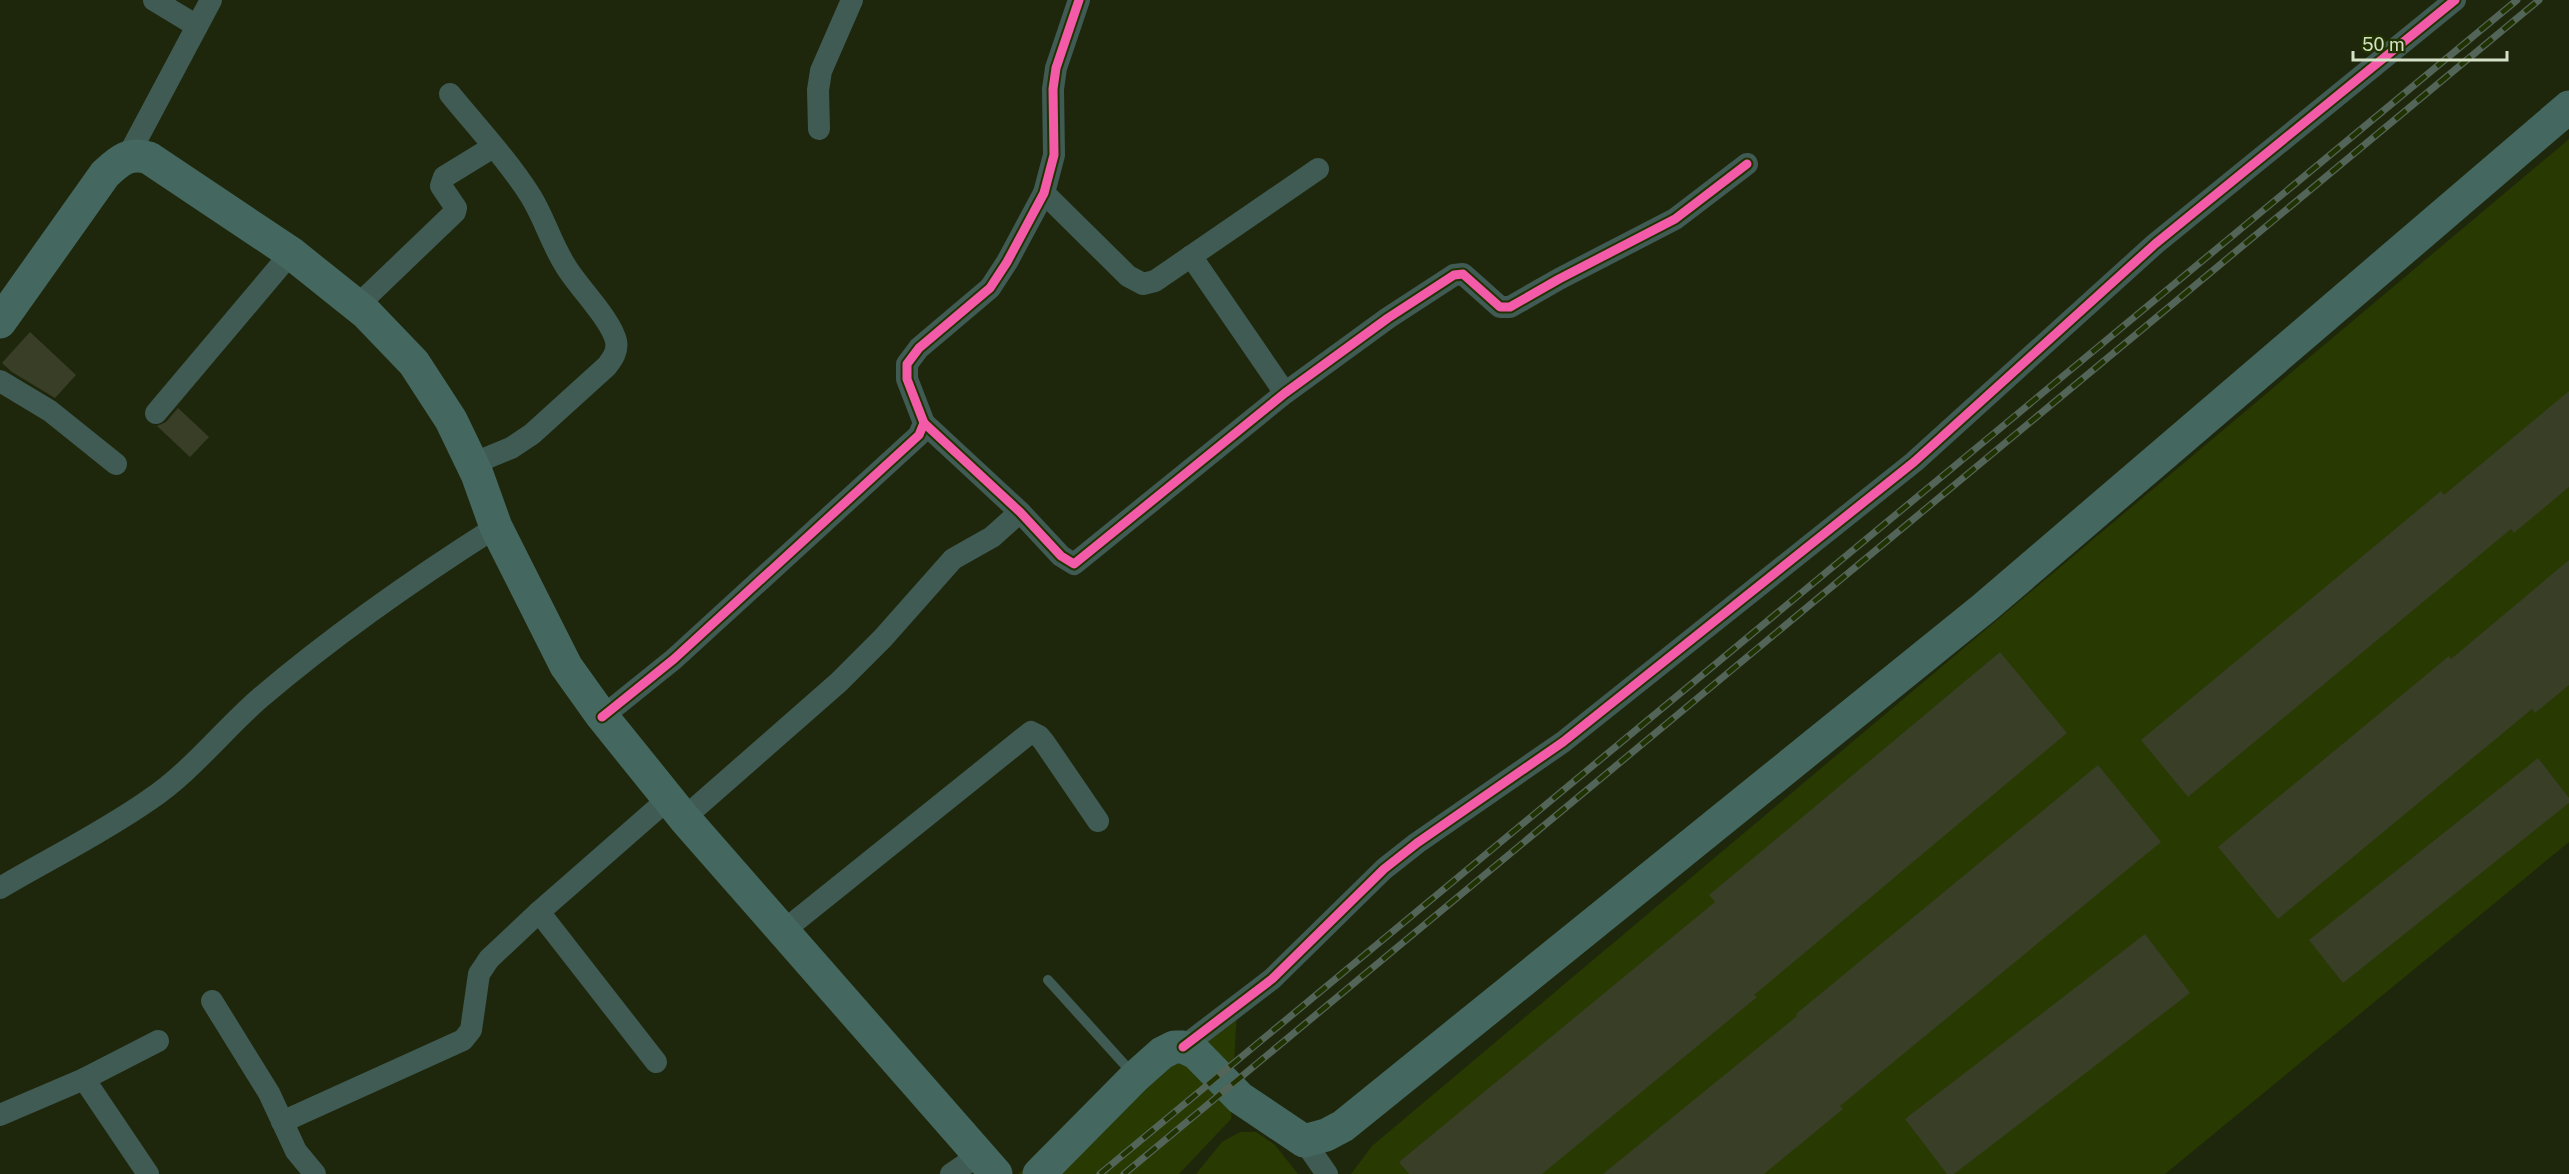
<svg xmlns="http://www.w3.org/2000/svg" width="2569" height="1174" font-family="'Public Sans',sans-serif">
<rect width="100%" height="100%" fill="#1e270c"/>
<g fill="#283902">
<polygon points="2569,139 2569,842 2165,1174 1351,1174 1372,1146"/>
<polygon points="1238,993 1231,1119 1179,1174 1018,1174"/>
<polygon points="1240,1132 1256,1132 1275,1145 1298,1174 1196,1174 1222,1142"/>
</g>
<g fill="#393e27">
<polygon points="30,332 76,375 55,398 12,372 2,363"/>
<polygon points="2569,391 2569,487 2514,533 2511,529 2188,797 2141,740 2441,491 2444,495"/>
<polygon points="178,408 209,437 190,457 157,426 166,422"/>
<polygon points="2569,560 2569,685 2535,713 2532,709 2278,919 2218,847 2449,656 2451,659"/>
<polygon points="2000,652 2067,733 1754,995 1757,997 1542,1174 1409,1174 1399,1162 1715,902 1709,895"/>
<polygon points="2538,758 2569,798 2569,803 2343,983 2309,940"/>
<polygon points="2098,765 2161,842 1840,1106 1843,1109 1764,1174 1603,1174 1797,1016 1796,1014"/>
<polygon points="2145,934 2190,993 1954,1174 1947,1174 1905,1119"/>
</g>
<g fill="none" stroke-linecap="round" stroke-linejoin="round">
<polyline stroke="#405b54" stroke-width="10" points="1048,980 1134,1075"/>
<g stroke="#405b54" stroke-width="22">
<polyline points="154,0 197,26"/>
<path d="M450 94C477 127 507 159 530 195 544 217 551 243 565 265 577 286 611 319 616 341 618 351 613 358 607 366L532 434 511 448 472 464"/>
<polyline points="819,129 818,90 821,71 852,0"/>
<polyline points="128,156 211,0"/>
<polyline points="1044,193 1128,276 1143,284 1155,281 1318,169"/>
<polyline points="1191,256 1285,393"/>
<polyline points="357,306 455,212 456,208 441,186 444,177 493,147"/>
<polyline points="0,381 50,411 116,464"/>
<polyline points="156,413 291,253"/>
<polyline points="924,423 1020,512 1061,556 1074,564 1285,393 1388,318 1454,275 1463,274 1500,307 1510,307 1559,279 1675,219 1747,164"/>
<polyline points="602,717 674,659 919,435 924,423 907,379 907,364 919,348 990,288 1007,262 1044,193 1054,155 1053,89 1056,68 1079,0"/>
<polyline points="684,818 839,682 883,638 953,559 992,537 1020,512"/>
<path d="M0 888C49 859 102 833 149 800 191 772 222 731 260 698 334 635 414 579 496 527"/>
<polyline points="539,912 656,1062"/>
<polyline points="782,932 1031,732 1039,736 1044,742 1098,821"/>
<polyline points="212,1001 269,1093 296,1151 315,1174"/>
<polyline points="1183,1047 1272,979 1384,869 1417,843 1563,742 1914,462 2155,244 2455,0"/>
<polyline points="84,1079 148,1174"/>
<polyline points="0,1115 84,1079 158,1041"/>
<polyline points="282,1122 463,1040 471,1030 479,974 489,959 539,912 668,799"/>
<polyline points="1304,1141 1327,1174"/>
<polyline points="951,1174 979,1155"/>
</g>
<g stroke="#446760" stroke-width="33">
<path d="M0 322 105 174C120 160 129 152 149 158L291 253 366 313 414 363 451 420 477 474 496 527 566 666 601 715 684 818 996 1174"/>
<polyline points="1039,1174 1135,1077 1162,1053 1174,1047 1183,1047 1196,1053 1240,1098 1304,1141 1326,1135 1343,1126 1984,608 2569,107"/>
</g>
<g stroke="#536458" stroke-width="7">
<g id="rail">
<polyline points="1100,1174 2517,0"/>
<polyline points="1124,1174 2539,0"/>
</g>
</g>
<use href="#rail" stroke="#213201" stroke-width="4.5" stroke-dasharray="14" stroke-linecap="butt"/>
<g stroke="#213201" stroke-width="13">
<g id="cycleway">
<polyline points="924,423 1020,512 1061,556 1074,564 1285,393 1388,318 1454,275 1463,274 1500,307 1510,307 1559,279 1675,219 1747,164"/>
<polyline points="602,717 674,659 919,435 924,423 907,379 907,364 919,348 990,288 1007,262 1044,193 1054,155 1053,89 1056,68 1079,0"/>
<polyline points="1183,1047 1272,979 1384,869 1417,843 1563,742 1914,462 2155,244 2455,0"/>
</g>
</g>
<use href="#cycleway" stroke="#f35aa7" stroke-width="9"/>
</g>
<path d="M2353 51v9h154v-9" fill="none" stroke="#d5e1c7" stroke-width="3"/>
<text x="2362" y="51" font-size="18" fill="#d5e1c7" stroke="#213201" stroke-width="4.5" paint-order="stroke">50 m</text>
</svg>
